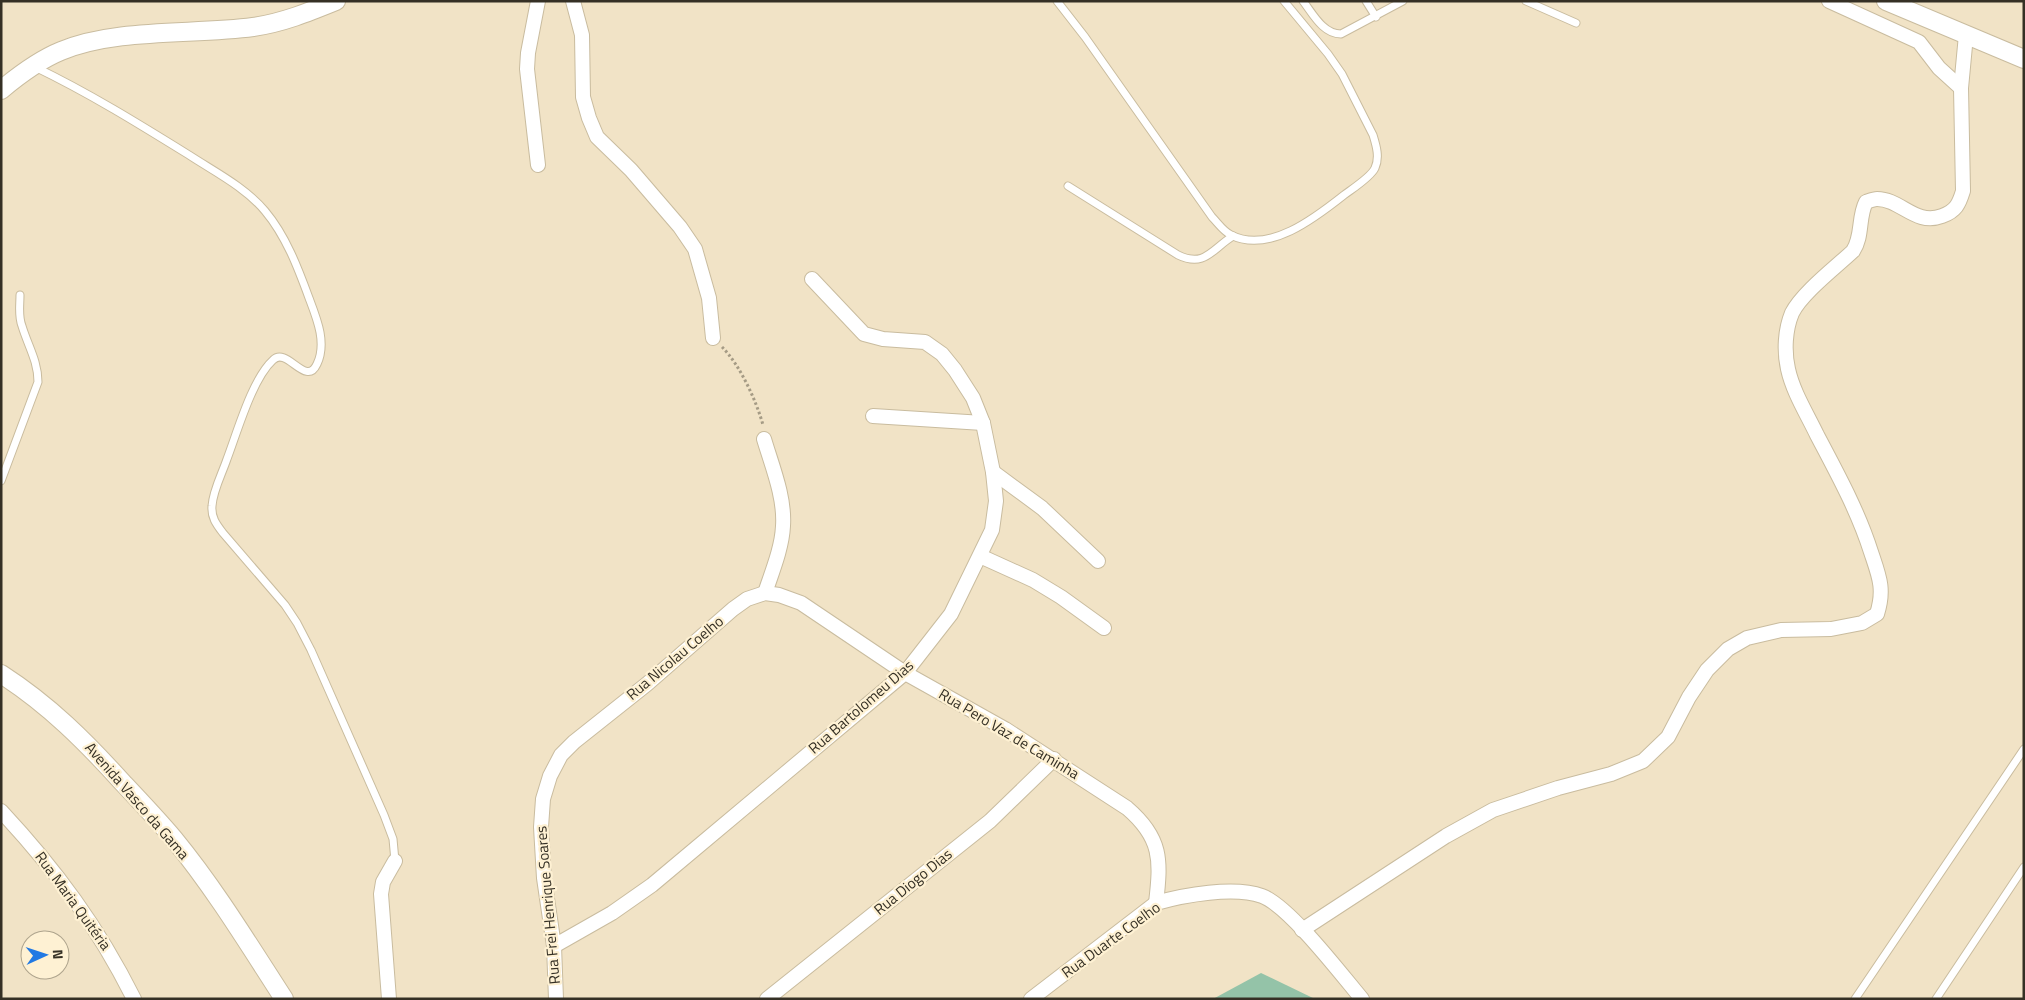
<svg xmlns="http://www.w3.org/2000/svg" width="2025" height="1000" font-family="'Titillium Web',sans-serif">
<rect width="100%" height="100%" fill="#f1e3c6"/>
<polygon fill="#94c3a8" points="1261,973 1315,999 1213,999"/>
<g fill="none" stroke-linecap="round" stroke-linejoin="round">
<g stroke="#c9bc9f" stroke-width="9">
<g id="service">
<path d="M1057 1 1085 37 1212 217C1218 223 1223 231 1231 235 1269 254 1315 218 1344 195 1352 189 1371 177 1375 168 1380 157 1376 145 1373 135L1342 74 1328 54 1284 1"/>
<path d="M1303 1C1313 14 1323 34 1341 34L1403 1"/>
<polyline points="1366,1 1376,17"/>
<polyline points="1526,1 1576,23"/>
<path d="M35 67C89 93 139 124 189 155 215 172 245 187 265 211 286 236 298 268 309 298 317 319 327 343 317 364 306 388 287 346 273 360 252 379 237 433 227 459 222 474 213 490 212 506 211 517 216 524 223 533L285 605 297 623 311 650 384 815 393 839 395 861"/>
<path d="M1068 186 1178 255C1205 268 1212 249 1233 236"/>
<path d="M1 481 38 382C38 361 28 346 22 326 18 316 20 306 20 295"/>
<polyline points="1855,999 2024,749"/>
<polyline points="1936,999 2024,867"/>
</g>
</g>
<g stroke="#c9bc9f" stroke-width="16">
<g id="minor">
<polyline points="573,1 582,35 583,97 589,118 597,137 631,170 680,227 695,249 709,298 713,338"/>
<polyline points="1829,1 1919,42 1939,68 1961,88"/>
<polyline points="538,165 527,69 528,53 538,1"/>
<polyline points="873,416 983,423"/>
<path d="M764 439C772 466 785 497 783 526 782 548 772 572 765 593"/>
<polyline points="993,472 1042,508 1098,561"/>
<polyline points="980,556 1033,580 1061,597 1104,628"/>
<path d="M1 811C56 870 98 927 134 999"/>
<path d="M1302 930 1446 836 1493 810 1558 788 1611 774 1643 761 1668 737 1689 697 1707 670 1728 649 1747 638 1781 630 1831 629 1862 623 1877 614C1885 589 1879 576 1871 552 1858 511 1837 473 1817 435 1807 414 1793 392 1788 369 1784 351 1785 330 1792 313 1802 293 1836 267 1853 251 1863 236 1858 217 1866 202 1869 201 1874 199 1877 199 1901 199 1915 226 1942 216 1956 211 1959 204 1963 191L1961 88 1966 35"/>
<polyline points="554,946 612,913 652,885 905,673 951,614 992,530 996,501 993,472 983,423 973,398 955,370 942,354 925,342 883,339 864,334 812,279"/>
<polyline points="389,999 381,894 383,882 395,861"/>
<path d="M556 999 554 946 544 878 541 827 543 799 550 776 561 755 574 742 647 684 733 609 747 599 765 593 779 595 801 603 905 673 1005 729 1127 808C1162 838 1161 860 1156 903"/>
<polyline points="767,999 990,821 1054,759"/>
<path d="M1031 999 1156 903C1184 895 1234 886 1262 896 1289 906 1341 974 1362 999"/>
</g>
</g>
<g stroke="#c9bc9f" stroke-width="20">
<g id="tertiary">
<polyline points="1886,1 2024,59"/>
<path d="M1 90C19 75 39 60 61 51 116 28 193 35 253 27 282 23 309 12 336 1"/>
<path d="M1 674C49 705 85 741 123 783 140 801 158 820 174 839 215 889 249 945 284 999"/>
</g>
</g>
<path stroke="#a59b85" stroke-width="3" stroke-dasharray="2.5 2.5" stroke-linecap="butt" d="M722 347C740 365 756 400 763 425"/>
<use href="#service" stroke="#fff" stroke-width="7"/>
<use href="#minor" stroke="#fff" stroke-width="14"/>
<use href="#tertiary" stroke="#fff" stroke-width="18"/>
</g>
<g text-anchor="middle" stroke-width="4.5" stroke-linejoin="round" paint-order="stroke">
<g font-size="15" fill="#353025" stroke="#fef1d3">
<text transform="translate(675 658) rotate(-40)" y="5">Rua Nicolau Coelho</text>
<text transform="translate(861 707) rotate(-41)" y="5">Rua Bartolomeu Dias</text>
<text transform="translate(1009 734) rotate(31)" y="5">Rua Pero Vaz de Caminha</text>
<text transform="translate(137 801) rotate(49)" y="5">Avenida Vasco da Gama</text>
<text transform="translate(913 882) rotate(-39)" y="5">Rua Diogo Dias</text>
<text transform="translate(73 901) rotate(54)" y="5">Rua Maria Quitéria</text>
<text transform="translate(548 905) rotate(-95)" y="5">Rua Frei Henrique Soares</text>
<text transform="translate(1111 940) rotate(-36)" y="5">Rua Duarte Coelho</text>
</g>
</g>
<rect width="2025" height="1000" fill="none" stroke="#353025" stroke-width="5"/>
<g transform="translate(45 955) rotate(87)"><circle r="24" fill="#fef1d3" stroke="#aea48d"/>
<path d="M0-4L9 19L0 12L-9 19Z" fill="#2179e3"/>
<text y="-8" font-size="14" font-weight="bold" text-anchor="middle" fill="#353025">N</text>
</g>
</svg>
